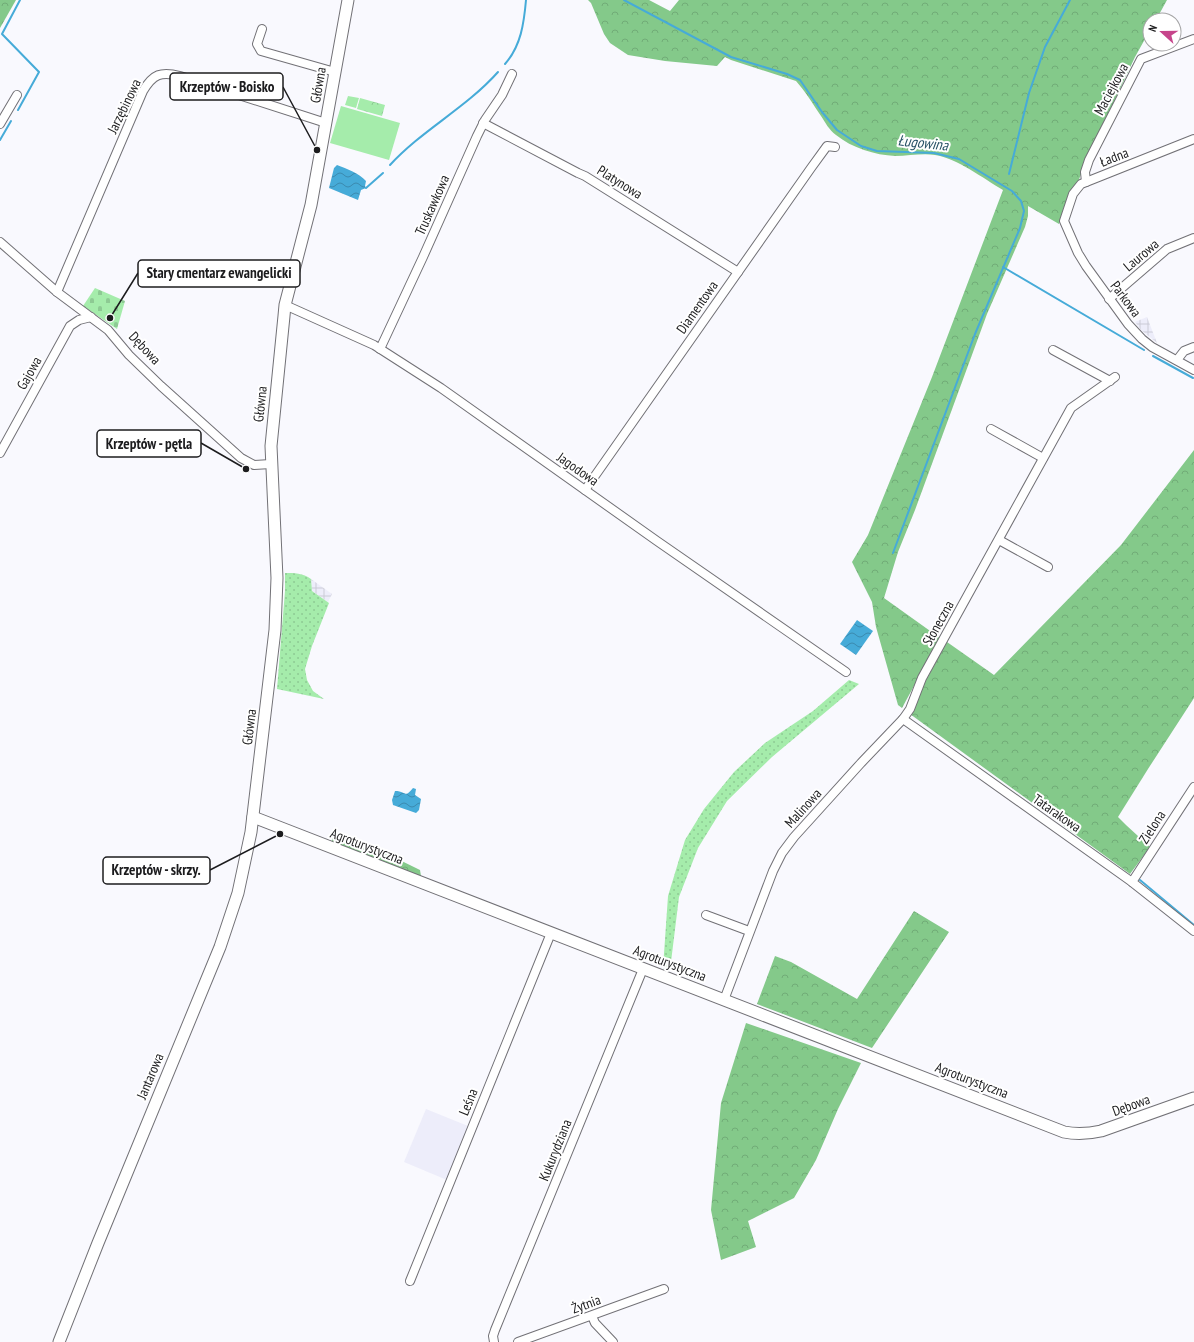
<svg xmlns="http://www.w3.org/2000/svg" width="1194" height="1342" font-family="'PT Sans Narrow',sans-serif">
<defs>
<pattern id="industrial-grid" width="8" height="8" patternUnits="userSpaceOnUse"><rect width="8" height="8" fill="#ededfa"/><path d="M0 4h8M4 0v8" fill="none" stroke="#cbcbd6"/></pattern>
<pattern id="grass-dots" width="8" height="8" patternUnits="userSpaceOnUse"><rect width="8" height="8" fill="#a5ecab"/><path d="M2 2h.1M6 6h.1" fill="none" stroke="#8dca93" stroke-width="1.8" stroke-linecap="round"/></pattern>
<pattern id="forest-crowns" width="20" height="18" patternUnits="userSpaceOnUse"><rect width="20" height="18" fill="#84c98a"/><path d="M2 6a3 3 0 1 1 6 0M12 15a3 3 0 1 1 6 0" fill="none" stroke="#71ac77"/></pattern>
<pattern id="cemetery-stones" width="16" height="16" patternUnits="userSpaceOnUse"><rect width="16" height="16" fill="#a5ecab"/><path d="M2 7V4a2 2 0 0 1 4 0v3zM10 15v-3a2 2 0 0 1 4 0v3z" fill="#8dca93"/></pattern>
<pattern id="park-crowns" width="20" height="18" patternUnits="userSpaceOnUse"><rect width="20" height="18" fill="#a5ecab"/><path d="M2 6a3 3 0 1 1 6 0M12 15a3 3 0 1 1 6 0" fill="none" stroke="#8dca93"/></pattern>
<pattern id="water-waves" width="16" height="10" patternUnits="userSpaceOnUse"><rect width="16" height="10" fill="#46abd8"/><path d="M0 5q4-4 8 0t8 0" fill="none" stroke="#3a8aaf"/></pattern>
</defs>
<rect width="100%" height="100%" fill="#f9f9fe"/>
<polygon fill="#ededfa" points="426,1109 468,1126 447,1180 404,1162"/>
<g fill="url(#industrial-grid)">
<polygon points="1147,317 1157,343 1141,330 1135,322"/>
<polygon points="311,579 332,594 328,602 312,591"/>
</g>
<g fill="url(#grass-dots)">
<path d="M285 573C294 573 303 573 311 579L312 591 329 603 312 646 305 669 307 680 313 691 324 699 277 689 285 591Z"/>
<polygon points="849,680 859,684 772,757 727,801 698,848 679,897 670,970 663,968 668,896 685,840 704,809 734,772 765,743 813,711"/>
</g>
<g fill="url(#forest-crowns)">
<polygon points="0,0 16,0 0,28"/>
<path d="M588 0H649L670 11 679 0H1167L1156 20H1150V30L1135 57 1086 161 1078 182 1064 207 1059 224 1028 206V216L1025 227 987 314 915 510 898 552 884 598 940 638 902 708 898 705 876 627 872 602 852 562 868 535 932 377 1003 190C984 179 957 158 935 155 922 153 909 156 895 156 875 155 852 148 836 135 829 130 825 122 821 116 813 104 805 91 796 81L731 60 725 57 717 66 665 61 628 55 610 43 604 34 591 3Z"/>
<polygon points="1194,450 1194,698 1148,769 1118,817 1126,825 1150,847 1130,874 910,714 919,693 947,642 994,675 1121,545"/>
<polygon points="334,834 371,846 420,870 421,876 331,843"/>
<polygon points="914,911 949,932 872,1048 757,1004 775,956 791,962 857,999"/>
<polygon points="746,1023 861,1063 838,1109 816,1160 794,1198 748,1221 756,1247 721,1260 711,1210 721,1103"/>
</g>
<polygon fill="url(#cemetery-stones)" points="95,288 125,301 117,329 83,306"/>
<polygon fill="url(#park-crowns)" points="360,98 385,105 382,116 357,109"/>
<g fill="#a5ecab">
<polygon points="348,96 359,98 356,108 345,105"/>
<polygon points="341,106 400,123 389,160 330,143"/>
</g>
<g fill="url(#water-waves)">
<path d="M337 165C347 169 359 173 366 181L365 186 366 188 361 190 358 200 329 188 334 168Z"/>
<polygon points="857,620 873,631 856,655 840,644"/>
<path d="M413 788 416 789 415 795 421 799 419 810 416 813 393 805 392 800 395 791C407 791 404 799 413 788Z"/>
</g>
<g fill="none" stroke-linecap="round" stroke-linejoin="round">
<g stroke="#46abd8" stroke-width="2">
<polyline points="624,0 731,57 787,74 800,80 822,112 837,130 861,146 877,151 934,153 959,159 1012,191 1021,201 1024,211 1020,228 975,334 893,553"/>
<path d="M505 64C521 46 524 23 526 0"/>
<polyline points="18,110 39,72 2,34 20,0"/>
<polyline points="0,140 11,121"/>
<path d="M390 165C422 130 466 108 498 72"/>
<polyline points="1009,174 1029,93 1045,47 1070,0"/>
<polyline points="366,188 383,173"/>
<polyline points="1003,267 1144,350"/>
<polyline points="1153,356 1193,378"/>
<polyline points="1140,880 1194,925"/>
</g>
<g stroke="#727176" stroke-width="10">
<g id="street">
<polyline points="262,29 257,44 261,51 335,72"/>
<polyline points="483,123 578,173 585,176 738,272"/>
<polyline points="0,124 17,95"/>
<polyline points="1194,139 1081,184 1073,194 1064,221 1078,253 1086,266 1128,324 1142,339 1152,347 1194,370"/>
<polyline points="1086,182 1085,172 1089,160 1141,59 1194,39"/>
<polyline points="0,242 57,292 108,330 129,355 161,386 241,458 254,465 271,464"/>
<path d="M57 292 143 91C153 74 161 71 180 76L326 123"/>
<polyline points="1109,299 1167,249 1194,238"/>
<polyline points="285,305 374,345 441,388 657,541 846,672"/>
<polyline points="380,349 423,257 477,136 485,120 502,95 512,74"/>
<polyline points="1053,350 1110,381"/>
<polyline points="1177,360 1184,351 1194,347"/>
<polyline points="991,429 1043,458"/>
<polyline points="0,453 70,326 79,320 91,317"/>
<polyline points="585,490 811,168 827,146 835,147"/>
<polyline points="999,540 1048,567"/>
<polyline points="903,719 1132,882 1194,931"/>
<polyline points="1132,882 1194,787"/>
<polyline points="706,915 749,931"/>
<polyline points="724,1000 773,871 782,853 794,837 861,763 903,719 910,709 922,678 1071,408 1115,377"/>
<polyline points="410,1281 551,933"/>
<polyline points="592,1316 595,1323 613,1342"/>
<polyline points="494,1342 493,1336 495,1330 643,969"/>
<polyline points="518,1342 664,1289"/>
</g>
</g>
<g stroke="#727176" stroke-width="13">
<g id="secondary">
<path d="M253 817 1064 1132C1078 1135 1088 1134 1101 1131L1194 1098"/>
<polyline points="59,1342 98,1243 220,947 238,893 251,832 275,630 277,578 271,446 284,316 285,305 311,205 348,0"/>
</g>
</g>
<use href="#street" stroke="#fff" stroke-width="8"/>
<use href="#secondary" stroke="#fff" stroke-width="11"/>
</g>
<g text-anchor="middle" stroke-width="4" stroke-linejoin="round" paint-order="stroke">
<g font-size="14" fill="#1c1c1e" stroke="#fff">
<text transform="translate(318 85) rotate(-80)" y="5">Główna</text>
<text transform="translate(1111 89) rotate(-62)" y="5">Maciejkowa</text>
<text transform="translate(124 106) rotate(-64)" y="5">Jarzębinowa</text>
<text transform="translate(1114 157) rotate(-21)" y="5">Ładna</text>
<text transform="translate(620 182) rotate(32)" y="5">Platynowa</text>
<text transform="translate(432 205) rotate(-66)" y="5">Truskawkowa</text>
<text transform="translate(1141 255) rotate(-40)" y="5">Laurowa</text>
<text transform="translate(1126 299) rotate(53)" y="5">Parkowa</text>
<text transform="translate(697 307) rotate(-55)" y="5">Diamentowa</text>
<text transform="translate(145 348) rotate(47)" y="5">Dębowa</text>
<text transform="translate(29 373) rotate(-61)" y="5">Gajowa</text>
<text transform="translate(260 404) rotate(-84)" y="5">Główna</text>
<text transform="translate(578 469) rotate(35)" y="5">Jagodowa</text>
<text transform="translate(938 623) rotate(-61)" y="5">Słoneczna</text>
<text transform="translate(249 727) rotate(-83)" y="5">Główna</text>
<text transform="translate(803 808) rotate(-48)" y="5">Malinowa</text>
<text transform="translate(1057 813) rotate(35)" y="5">Tatarakowa</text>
<text transform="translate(1152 827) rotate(-57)" y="5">Zielona</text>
<text transform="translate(367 846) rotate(21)" y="5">Agroturystyczna</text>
<text transform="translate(670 963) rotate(21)" y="5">Agroturystyczna</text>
<text transform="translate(150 1076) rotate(-67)" y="5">Jantarowa</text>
<text transform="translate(972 1080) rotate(21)" y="5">Agroturystyczna</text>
<text transform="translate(468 1102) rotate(-68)" y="5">Leśna</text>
<text transform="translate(1131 1105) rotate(-20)" y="5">Dębowa</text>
<text transform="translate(555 1150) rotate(-68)" y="5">Kukurydziana</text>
<text transform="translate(586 1304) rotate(-20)" y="5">Żytnia</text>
</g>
<g font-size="15" font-style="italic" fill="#285266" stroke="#fff">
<text transform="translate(923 143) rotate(6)" y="5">Ługowina</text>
</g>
</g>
<path fill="none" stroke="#1c1c1e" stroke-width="1.5" d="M317 150L283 87M110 318L138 273M246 469L201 443M280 834L210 870"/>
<g fill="#1c1c1e" stroke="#fff" stroke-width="1.5">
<circle cx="317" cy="150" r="4"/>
<circle cx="110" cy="318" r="4"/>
<circle cx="246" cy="469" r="4"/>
<circle cx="280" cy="834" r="4"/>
</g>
<g fill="#fff" stroke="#1c1c1e" stroke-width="1.5">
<rect x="170" y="73" width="113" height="27" rx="4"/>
<rect x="138" y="260" width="162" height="27" rx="4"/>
<rect x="97" y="430" width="104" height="27" rx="4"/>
<rect x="103" y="857" width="107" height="27" rx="4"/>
</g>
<g font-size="15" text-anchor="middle" font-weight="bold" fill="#1c1c1e">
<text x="227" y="92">Krzeptów - Boisko</text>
<text x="219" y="278">Stary cmentarz ewangelicki</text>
<text x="149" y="449">Krzeptów - pętla</text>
<text x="156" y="875">Krzeptów - skrzy.</text>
</g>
<g transform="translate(1162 32) rotate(291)"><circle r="19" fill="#ffffff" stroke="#a4a4a5"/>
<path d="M0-3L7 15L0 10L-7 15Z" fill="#c6448b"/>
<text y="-6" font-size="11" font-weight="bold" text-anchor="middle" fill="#1c1c1e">N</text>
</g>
</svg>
